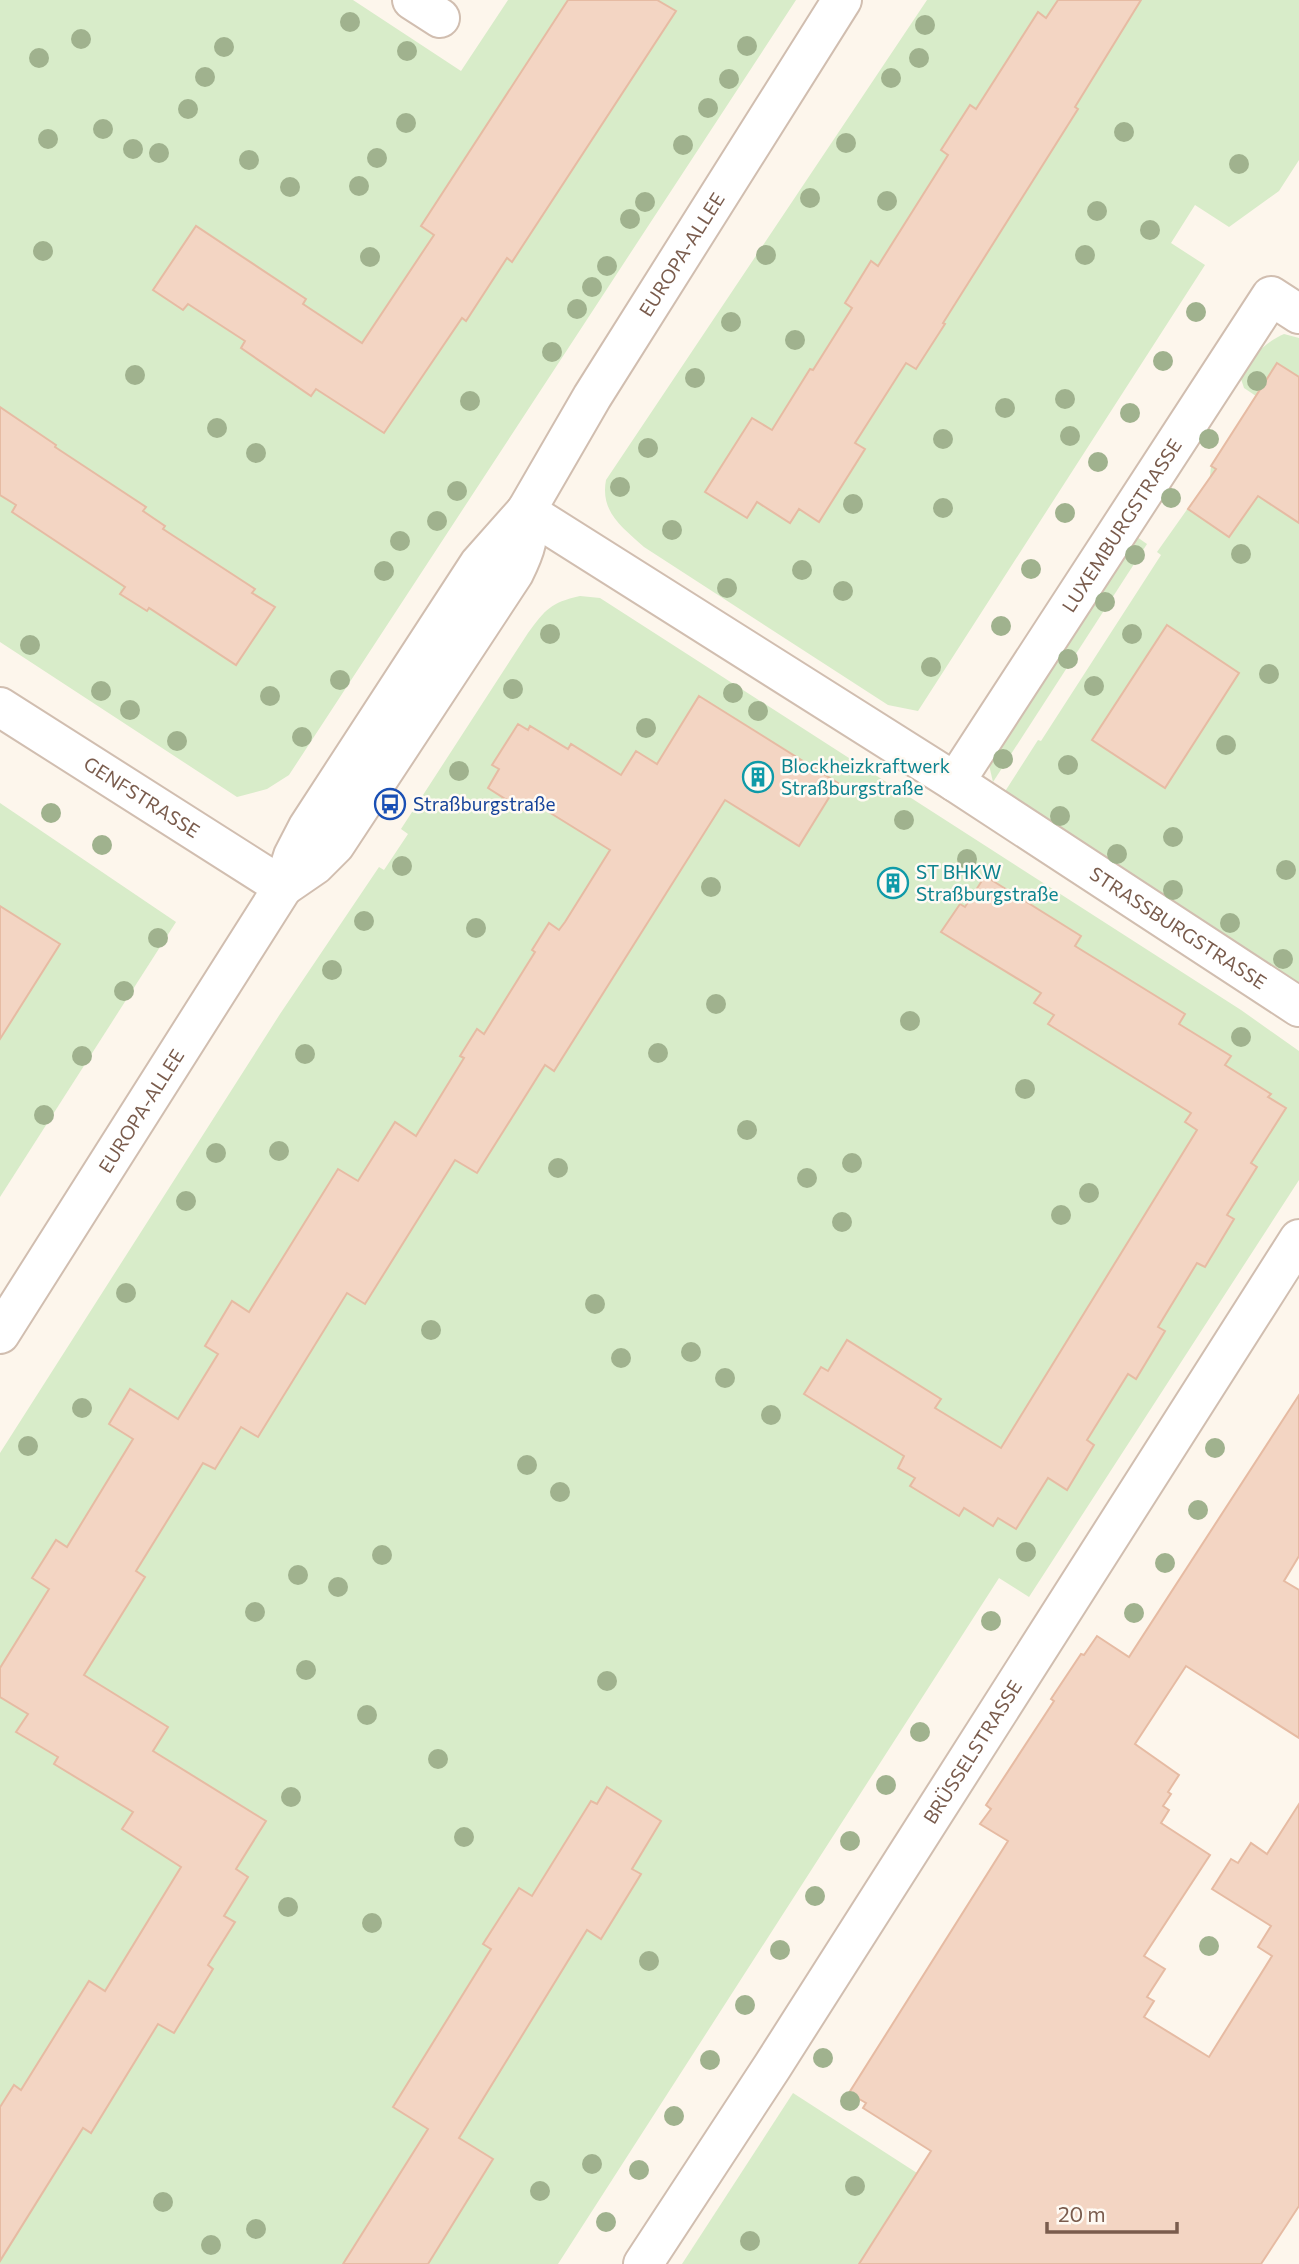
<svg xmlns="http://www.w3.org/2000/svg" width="1299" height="2264" font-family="Commissioner,sans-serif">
<rect width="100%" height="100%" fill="#fdf6ec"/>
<g fill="#d8ecc9">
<polygon points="0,0 353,0 461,71 508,0 796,0 289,775 267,789 237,797 0,642"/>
<path d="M927 0H1299V160L1279 191 1229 227 1195 205 1171 243 1205 265 918 711 888 705 644 547C622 527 600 512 606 480Z"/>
<path d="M1284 334 1299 338V377L1256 396 1244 388 1240 376C1252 358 1263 343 1284 334Z"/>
<polygon points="1211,466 1299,523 1299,983 1004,793 1038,740 1041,741 1161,555 1157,552 1210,477"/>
<polygon points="1137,537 1147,544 993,782 989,765"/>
<path d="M580 596 600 598 1241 1010 1299 1051V1180L1029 1597 999 1578 558 2264H0V1453L280 1014 379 867 384 870 408 834 401 829 528 633C546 609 550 603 580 596Z"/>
<polygon points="0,803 176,922 0,1197"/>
<polygon points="793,2093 917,2173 859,2264 682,2264"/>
</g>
<g fill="#f3d5c3" stroke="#e6bba3" stroke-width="2">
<polygon points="568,0 657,0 676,11 512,262 507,258 466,321 462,318 384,433 316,389 311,396 241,348 245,341 188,304 183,310 153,290 196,226 306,299 303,304 362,343 434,235 421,226"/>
<polygon points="1058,0 1141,0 1075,107 1078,109 943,323 945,324 916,369 906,363 855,443 865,449 819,522 799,509 790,523 757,502 747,518 705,492 752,418 772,430 810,369 813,370 852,308 845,303 871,261 878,266 948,155 941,150 970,105 976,109 1038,12 1046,18"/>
<polygon points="1277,363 1299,377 1299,523 1258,496 1229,537 1188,509 1216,469 1211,466"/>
<polygon points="0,407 56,445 55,447 146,507 143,511 165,526 163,529 255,589 252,593 275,607 236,665 149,608 147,611 120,594 125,587 12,512 16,505 0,495"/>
<polygon points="1167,625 1239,673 1165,788 1092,740"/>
<polygon points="699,696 838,783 799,846 725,800 554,1071 545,1065 477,1173 455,1160 365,1304 347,1293 258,1437 241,1427 215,1469 203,1463 136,1571 145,1577 84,1675 168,1727 153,1751 266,1821 236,1869 248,1877 224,1916 235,1922 208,1965 213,1969 174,2033 158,2024 91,2133 83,2128 0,2261 0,2107 14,2085 21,2090 89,1981 105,1991 181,1867 122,1829 133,1812 54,1764 58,1757 16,1732 28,1714 0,1697 0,1668 49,1589 32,1578 56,1540 67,1547 133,1439 109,1424 130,1389 178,1419 218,1354 205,1346 232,1301 249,1312 338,1169 358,1181 395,1122 416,1136 464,1058 460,1056 477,1029 484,1034 535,952 532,950 549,923 559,930 565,922 610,850 531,801 524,811 488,788 499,769 492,765 518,724 528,730 530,726 568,749 571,744 621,775 636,751 657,764"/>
<polygon points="985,876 1081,936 1075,946 1185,1014 1179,1024 1231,1056 1225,1065 1271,1094 1268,1097 1286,1108 1251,1163 1257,1167 1227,1215 1234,1219 1205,1267 1197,1263 1158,1327 1165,1331 1136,1379 1128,1374 1087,1440 1094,1445 1067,1490 1048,1478 1016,1529 998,1518 993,1526 964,1508 959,1516 910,1486 915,1478 898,1468 904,1456 804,1394 821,1367 828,1371 847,1340 941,1399 935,1408 1001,1448 1197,1130 1185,1122 1191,1113 1048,1024 1054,1015 1034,1003 1041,993 941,932 960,904 965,907"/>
<polygon points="0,906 60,944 0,1039"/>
<polygon points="1299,1395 1299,1556 1284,1581 1299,1590 1299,1738 1186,1666 1135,1744 1179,1775 1168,1792 1171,1794 1163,1806 1169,1810 1161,1823 1210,1855 1144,1956 1165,1969 1147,1997 1154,2001 1144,2017 1209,2057 1272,1956 1258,1947 1271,1926 1212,1889 1231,1859 1238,1863 1251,1843 1267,1854 1299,1804 1299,2206 1261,2264 859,2264 931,2151 863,2108 866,2103 849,2093 1008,1841 980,1824 991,1809 986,1805 1054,1701 1051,1699 1081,1654 1084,1655 1097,1636 1129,1657"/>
<polygon points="607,1787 661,1821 632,1869 641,1874 601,1939 587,1930 459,2138 493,2159 428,2264 343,2264 428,2129 393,2107 491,1949 483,1944 519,1888 532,1896 591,1801 597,1804"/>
</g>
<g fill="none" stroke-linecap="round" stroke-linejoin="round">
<g stroke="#d1beb0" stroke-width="42">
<g id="street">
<polyline points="412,0 440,18"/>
<path id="s1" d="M526 511 955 782 1299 1007"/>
<path id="s2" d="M0 707 283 887"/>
<path id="s3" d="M955 782 1271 296 1299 314"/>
<path d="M283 887 315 865 335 845 514 573C526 549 530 537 526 511"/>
<path id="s4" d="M0 1334 283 887 293 856 308 827 479 564 526 511 592 397 842 0"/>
<path id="s5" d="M643 2264 772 2067 1299 1239"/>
</g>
</g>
<use href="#street" stroke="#fff" stroke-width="38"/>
</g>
<g fill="#a0b28e">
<circle cx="350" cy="22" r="10"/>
<circle cx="925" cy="25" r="10"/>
<circle cx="81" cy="39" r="10"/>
<circle cx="747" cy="46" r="10"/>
<circle cx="224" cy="47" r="10"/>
<circle cx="407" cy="51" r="10"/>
<circle cx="39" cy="58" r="10"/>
<circle cx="919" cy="58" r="10"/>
<circle cx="205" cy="77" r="10"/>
<circle cx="891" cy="78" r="10"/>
<circle cx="729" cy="79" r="10"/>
<circle cx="708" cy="108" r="10"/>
<circle cx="188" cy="109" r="10"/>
<circle cx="406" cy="123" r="10"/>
<circle cx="103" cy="129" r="10"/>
<circle cx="1124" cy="132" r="10"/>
<circle cx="48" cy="139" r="10"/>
<circle cx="846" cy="143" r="10"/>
<circle cx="683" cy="145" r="10"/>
<circle cx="133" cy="149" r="10"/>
<circle cx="159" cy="153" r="10"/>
<circle cx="377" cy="158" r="10"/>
<circle cx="249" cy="160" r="10"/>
<circle cx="1239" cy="164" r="10"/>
<circle cx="359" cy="186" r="10"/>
<circle cx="290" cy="187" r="10"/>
<circle cx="810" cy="198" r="10"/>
<circle cx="887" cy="201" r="10"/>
<circle cx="645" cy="202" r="10"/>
<circle cx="1097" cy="211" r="10"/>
<circle cx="630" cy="219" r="10"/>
<circle cx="1150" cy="230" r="10"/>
<circle cx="43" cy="251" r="10"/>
<circle cx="766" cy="255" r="10"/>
<circle cx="1085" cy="255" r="10"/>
<circle cx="370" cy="257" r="10"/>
<circle cx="607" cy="266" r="10"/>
<circle cx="592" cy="287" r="10"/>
<circle cx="577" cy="309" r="10"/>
<circle cx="1196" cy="312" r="10"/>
<circle cx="731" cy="322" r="10"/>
<circle cx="795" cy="340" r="10"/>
<circle cx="552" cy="352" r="10"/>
<circle cx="1163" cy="361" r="10"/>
<circle cx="135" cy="375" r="10"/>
<circle cx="695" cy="378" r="10"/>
<circle cx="1257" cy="381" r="10"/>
<circle cx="1065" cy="399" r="10"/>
<circle cx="470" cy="401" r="10"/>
<circle cx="1005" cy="408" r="10"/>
<circle cx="1130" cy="413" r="10"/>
<circle cx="217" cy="428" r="10"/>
<circle cx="1070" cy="436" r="10"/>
<circle cx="943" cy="439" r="10"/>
<circle cx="1209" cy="439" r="10"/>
<circle cx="648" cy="448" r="10"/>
<circle cx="256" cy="453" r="10"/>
<circle cx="1098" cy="462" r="10"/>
<circle cx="620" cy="487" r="10"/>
<circle cx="457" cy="491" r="10"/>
<circle cx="1171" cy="498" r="10"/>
<circle cx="853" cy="504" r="10"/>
<circle cx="943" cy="508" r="10"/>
<circle cx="1065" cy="513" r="10"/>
<circle cx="437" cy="521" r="10"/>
<circle cx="672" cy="530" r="10"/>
<circle cx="400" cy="541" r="10"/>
<circle cx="1241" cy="554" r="10"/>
<circle cx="1135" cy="555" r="10"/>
<circle cx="1031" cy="569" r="10"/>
<circle cx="802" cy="570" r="10"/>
<circle cx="384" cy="571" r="10"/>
<circle cx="727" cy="588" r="10"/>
<circle cx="843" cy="591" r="10"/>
<circle cx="1105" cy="602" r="10"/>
<circle cx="1001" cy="626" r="10"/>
<circle cx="550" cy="634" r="10"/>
<circle cx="1132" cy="634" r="10"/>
<circle cx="30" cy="645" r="10"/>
<circle cx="1068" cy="659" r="10"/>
<circle cx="931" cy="667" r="10"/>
<circle cx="1269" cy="674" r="10"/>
<circle cx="340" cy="680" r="10"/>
<circle cx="1094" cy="686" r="10"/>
<circle cx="513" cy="689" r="10"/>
<circle cx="101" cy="691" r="10"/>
<circle cx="733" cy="693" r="10"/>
<circle cx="270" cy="696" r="10"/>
<circle cx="130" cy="710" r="10"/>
<circle cx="758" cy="711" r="10"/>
<circle cx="646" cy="728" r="10"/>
<circle cx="302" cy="737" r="10"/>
<circle cx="177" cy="741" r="10"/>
<circle cx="1226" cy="745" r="10"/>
<circle cx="1003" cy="759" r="10"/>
<circle cx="1068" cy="765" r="10"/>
<circle cx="459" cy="771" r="10"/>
<circle cx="51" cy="813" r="10"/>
<circle cx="1060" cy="816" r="10"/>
<circle cx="904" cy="820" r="10"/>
<circle cx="1173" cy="837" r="10"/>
<circle cx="102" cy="845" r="10"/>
<circle cx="1117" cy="854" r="10"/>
<circle cx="967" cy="859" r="10"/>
<circle cx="402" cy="866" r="10"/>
<circle cx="1286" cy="870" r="10"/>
<circle cx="711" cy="887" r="10"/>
<circle cx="1173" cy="890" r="10"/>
<circle cx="364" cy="921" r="10"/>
<circle cx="1230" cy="923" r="10"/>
<circle cx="476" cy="928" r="10"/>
<circle cx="158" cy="938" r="10"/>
<circle cx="1283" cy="959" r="10"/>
<circle cx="332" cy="970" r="10"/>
<circle cx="124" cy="991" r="10"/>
<circle cx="716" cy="1004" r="10"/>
<circle cx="910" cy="1021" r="10"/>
<circle cx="1241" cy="1037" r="10"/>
<circle cx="658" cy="1053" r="10"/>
<circle cx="305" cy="1054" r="10"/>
<circle cx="82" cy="1056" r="10"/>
<circle cx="1025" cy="1089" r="10"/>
<circle cx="44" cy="1115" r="10"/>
<circle cx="747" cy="1130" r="10"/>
<circle cx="279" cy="1151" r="10"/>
<circle cx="216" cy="1153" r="10"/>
<circle cx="852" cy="1163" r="10"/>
<circle cx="558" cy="1168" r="10"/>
<circle cx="807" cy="1178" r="10"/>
<circle cx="1089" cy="1193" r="10"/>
<circle cx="186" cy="1201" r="10"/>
<circle cx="1061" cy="1215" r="10"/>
<circle cx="842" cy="1222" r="10"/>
<circle cx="126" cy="1293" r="10"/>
<circle cx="595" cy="1304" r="10"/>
<circle cx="431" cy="1330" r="10"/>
<circle cx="691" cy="1352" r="10"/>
<circle cx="621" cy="1358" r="10"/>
<circle cx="725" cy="1378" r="10"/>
<circle cx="82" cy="1408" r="10"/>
<circle cx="771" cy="1415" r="10"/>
<circle cx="28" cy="1446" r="10"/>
<circle cx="1215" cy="1448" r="10"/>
<circle cx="527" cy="1465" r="10"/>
<circle cx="560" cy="1492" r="10"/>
<circle cx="1198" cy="1510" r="10"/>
<circle cx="1026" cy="1552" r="10"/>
<circle cx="382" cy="1555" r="10"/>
<circle cx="1165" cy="1563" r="10"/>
<circle cx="298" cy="1575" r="10"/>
<circle cx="338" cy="1587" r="10"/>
<circle cx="255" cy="1612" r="10"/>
<circle cx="1134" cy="1613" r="10"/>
<circle cx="991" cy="1621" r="10"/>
<circle cx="306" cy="1670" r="10"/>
<circle cx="607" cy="1681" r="10"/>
<circle cx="367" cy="1715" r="10"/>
<circle cx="920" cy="1732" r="10"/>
<circle cx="438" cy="1759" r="10"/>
<circle cx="886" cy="1785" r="10"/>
<circle cx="291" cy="1797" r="10"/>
<circle cx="464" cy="1837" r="10"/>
<circle cx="850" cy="1841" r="10"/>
<circle cx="815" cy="1896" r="10"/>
<circle cx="288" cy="1907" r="10"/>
<circle cx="372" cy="1923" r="10"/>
<circle cx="1209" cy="1946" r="10"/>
<circle cx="780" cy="1950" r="10"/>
<circle cx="649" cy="1961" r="10"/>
<circle cx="745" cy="2005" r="10"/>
<circle cx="823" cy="2058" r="10"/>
<circle cx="710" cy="2060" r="10"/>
<circle cx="850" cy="2101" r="10"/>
<circle cx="674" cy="2116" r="10"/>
<circle cx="592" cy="2164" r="10"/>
<circle cx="639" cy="2170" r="10"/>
<circle cx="855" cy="2186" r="10"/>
<circle cx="540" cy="2191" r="10"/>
<circle cx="163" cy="2202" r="10"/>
<circle cx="606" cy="2222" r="10"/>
<circle cx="256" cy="2229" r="10"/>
<circle cx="750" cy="2241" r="10"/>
<circle cx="211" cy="2245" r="10"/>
</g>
<defs>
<g id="building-ring" transform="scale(1.575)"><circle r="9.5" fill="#fffaf3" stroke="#0f9aa8" stroke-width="1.5"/><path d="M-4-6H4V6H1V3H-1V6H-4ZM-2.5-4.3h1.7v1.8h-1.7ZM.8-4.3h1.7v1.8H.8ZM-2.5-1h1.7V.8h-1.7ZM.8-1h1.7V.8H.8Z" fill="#0f9aa8"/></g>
<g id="bus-ring" transform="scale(1.575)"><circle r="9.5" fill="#fffaf3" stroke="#1a4fb4" stroke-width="1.5"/><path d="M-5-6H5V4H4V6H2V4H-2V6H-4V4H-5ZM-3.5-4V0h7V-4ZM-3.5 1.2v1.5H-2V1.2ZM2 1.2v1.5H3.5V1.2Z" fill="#1a4fb4"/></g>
</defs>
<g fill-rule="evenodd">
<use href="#building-ring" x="758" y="777"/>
<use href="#bus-ring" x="390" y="804"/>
<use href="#building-ring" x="893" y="883"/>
</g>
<g text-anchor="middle" stroke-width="5" stroke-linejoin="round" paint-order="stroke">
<g font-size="19" fill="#7a5c4d" stroke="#fffaf3">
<text dy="7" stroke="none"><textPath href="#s4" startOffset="1279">EUROPA-ALLEE</textPath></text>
<text dy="7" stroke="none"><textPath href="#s3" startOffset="306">LUXEMBURGSTRASSE</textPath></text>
<text dy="7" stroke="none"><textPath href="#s2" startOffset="168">GENFSTRASSE</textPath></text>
<text dy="7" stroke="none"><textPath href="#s1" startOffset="774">STRASSBURGSTRASSE</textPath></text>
<text dy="7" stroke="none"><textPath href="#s4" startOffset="264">EUROPA-ALLEE</textPath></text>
<text dy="7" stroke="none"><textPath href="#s5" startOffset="609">BRÜSSELSTRASSE</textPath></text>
</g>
<g font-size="19" fill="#0d838f" stroke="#fffaf3" text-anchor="start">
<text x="781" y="773">Blockheizkraftwerk<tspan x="781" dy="22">Straßburgstraße</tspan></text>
<text x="916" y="879">ST BHKW<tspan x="916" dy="22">Straßburgstraße</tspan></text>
</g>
<g font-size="19" fill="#164399" stroke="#fffaf3" text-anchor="start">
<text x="413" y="811">Straßburgstraße</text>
</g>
</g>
<path d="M1047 2222v10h130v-10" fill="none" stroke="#7a5c4d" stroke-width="3.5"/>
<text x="1058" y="2222" font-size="21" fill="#7a5c4d" stroke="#fffaf3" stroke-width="5" paint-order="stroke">20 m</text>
</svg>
